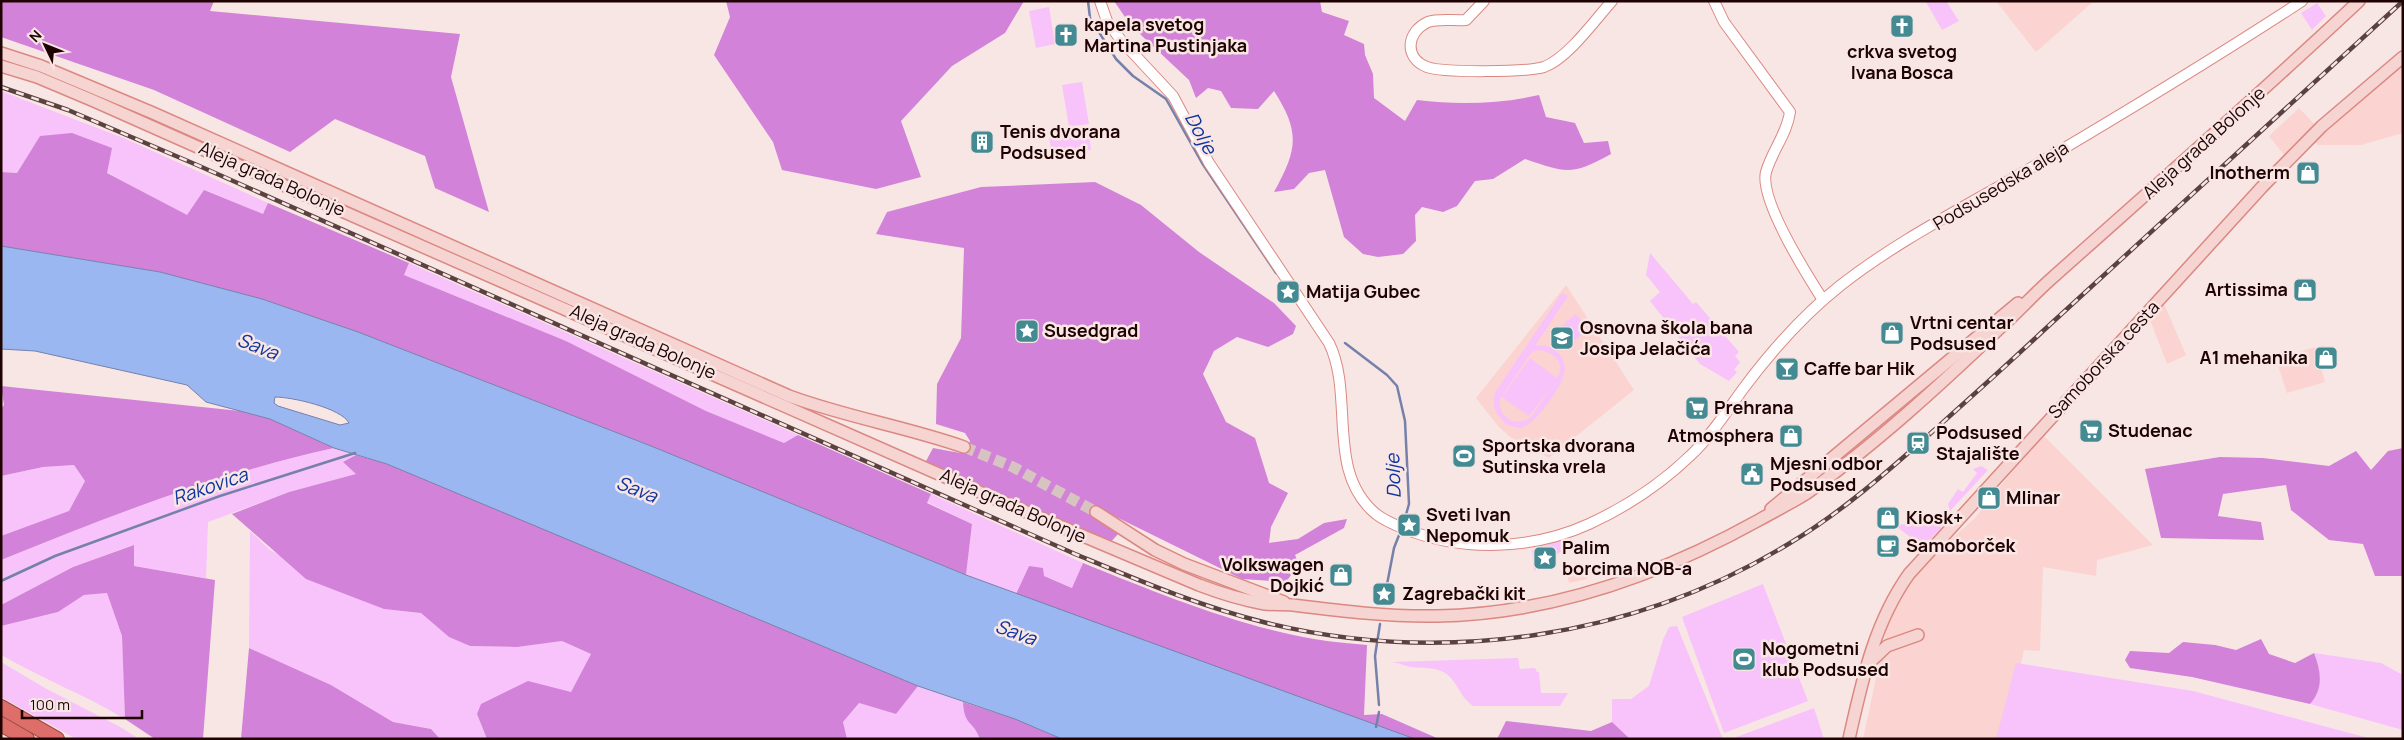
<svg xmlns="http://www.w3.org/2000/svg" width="2404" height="740" font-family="Manrope,sans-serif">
<rect width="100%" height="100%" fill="#f8e6e4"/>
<g fill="#fbd3d0">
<polygon points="1996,1 2094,1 2036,52"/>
<polygon points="2403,62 2403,133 2361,145 2319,145 2312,142"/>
<polygon points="2299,108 2316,126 2285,156 2269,136"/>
<polygon points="1566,285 1634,390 1549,458 1510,437 1498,426 1476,398"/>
<polygon points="2162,303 2164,304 2186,355 2167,364 2149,317"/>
<polygon points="2315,347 2325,382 2287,393 2276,359"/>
<polygon points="2042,434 2153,545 2097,560 2096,576 2043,567 2040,651 2024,650 2005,739 1863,739 1890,613 1907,585 1929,559 1975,518"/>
<polygon points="1583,565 1587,579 1569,583 1566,570"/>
</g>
<g fill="#f7c3fa" fill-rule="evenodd">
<polygon points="1946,1 1959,21 1942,30 1926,2"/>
<polygon points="2317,3 2326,16 2312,30 2301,13"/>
<polygon points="1049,7 1055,44 1036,48 1029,11"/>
<polygon points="1082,82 1089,124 1069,127 1062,85"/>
<polygon points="1,91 126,139 268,203 263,215 204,190 187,216 40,136 17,173 1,172"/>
<polygon points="1089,132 1091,150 1052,155 1049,137"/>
<polygon points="1650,253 1693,304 1696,302 1739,352 1735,356 1740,362 1734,370 1737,372 1729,381 1700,364 1650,301 1660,292 1646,275"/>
<polygon points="409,263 798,435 784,443 706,411 566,341 404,275"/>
<path d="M1562 293 1568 296 1535 346C1544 344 1550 346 1557 352 1564 357 1567 368 1563 377 1558 392 1536 423 1521 428L1507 425C1496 415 1490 405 1496 391ZM1540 350C1555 353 1566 363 1557 378L1530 358 1502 397 1529 416 1552 386 1531 417 1527 420 1514 422C1505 417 1498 411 1500 399L1529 356 1534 351Z"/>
<polygon points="1576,314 1588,330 1563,349 1551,334"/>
<path d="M334 448 356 455 343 462 357 474 289 492 208 522 206 578 134 566 133 545 73 567 1 605V560C109 516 220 473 334 448Z"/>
<polygon points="74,465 85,481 70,511 1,536 1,476 43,467"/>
<polygon points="1981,466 1988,470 1950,511 1948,504 1958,489 1963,492 1977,473 1973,469"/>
<polygon points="931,494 1083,563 1073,588 1044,576 1029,566 1016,594 966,575 972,524 927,502"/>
<polygon points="1933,517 1941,524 1941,528 1923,547 1896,526"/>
<polygon points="250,531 270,550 355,597 384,609 421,613 449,637 470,646 516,647 562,641 591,654 571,692 477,714 487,739 440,739 431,729 393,722 331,685 249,648"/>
<polygon points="1562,539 1566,542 1567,547 1534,571 1532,550"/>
<polygon points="1763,584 1808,701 1724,733 1682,617"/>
<path d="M107 593 122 636 125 719C85 695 41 678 1 655V626L58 612 84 595Z"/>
<polygon points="1677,626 1723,739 1630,739 1612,722 1612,699 1631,699 1649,686 1663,640 1669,627"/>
<path d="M2314 653 2381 663 2403 675V730L2310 704C2324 688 2321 671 2314 653Z"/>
<path d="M1518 658 1520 669 1535 668 1537 672H1539L1541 693H1568L1560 706H1473C1461 698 1459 686 1449 676 1438 666 1425 669 1411 667 1405 666 1399 663 1392 662Z"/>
<polygon points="1,662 45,688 122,728 139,739 76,739 1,697"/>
<polygon points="2016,663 2193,691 2372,739 1996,739"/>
<path d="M918 686 963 702C964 726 974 720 980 739H847L843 722 859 703 896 714Z"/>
<polygon points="1814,708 1824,739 1731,739"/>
</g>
<g fill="#d282d8">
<polygon points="1,1 214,1 210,11 460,34 451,77 489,212 435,188 425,156 335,119 290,152 154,90 1,37"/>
<polygon points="726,1 1024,1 1005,33 952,66 901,121 921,177 876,189 782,170 773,142 714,55 730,17"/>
<path d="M1114 1H1320L1322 12 1349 21 1344 35 1364 44 1365 55 1373 74 1374 98 1405 121 1417 100C1458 105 1499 104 1539 95L1546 117 1575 123 1584 143 1608 141 1611 154C1571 176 1567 173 1525 159L1493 179 1475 181 1457 206 1443 212 1422 207 1415 215 1416 241 1403 254 1378 257 1363 254 1344 237 1325 170 1309 173 1294 189 1274 192C1297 150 1301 133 1274 91L1258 109 1231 108 1221 91 1208 88 1196 98 1189 80 1142 36 1125 17Z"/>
<polygon points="72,133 112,148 107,173 187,215 204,190 263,214 268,203 409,263 404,275 566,341 706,411 784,443 798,435 931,494 927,503 972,524 966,575 651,446 358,332 262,299 160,272 1,246 1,172 17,173 40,136"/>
<polygon points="1095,182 1141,205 1199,252 1274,303 1296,326 1293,334 1268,347 1237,337 1214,351 1203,374 1226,422 1255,438 1269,483 1288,493 1271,527 1269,543 1298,539 1324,523 1347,519 1344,528 1295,555 1299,564 1286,582 1242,579 1098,508 1090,514 1118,534 1109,544 925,463 933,448 960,453 967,450 970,441 965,433 936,424 937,384 961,338 964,248 876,234 887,212 981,187"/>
<path d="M1 386 240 411 270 419 334 448C220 473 109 516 1 560V536L69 511 85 481 74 465 43 467 1 476V409L4 405Z"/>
<polygon points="2403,448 2403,576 2375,576 2363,544 2329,540 2291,510 2286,485 2223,494 2218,516 2261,522 2264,540 2161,538 2145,469 2220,457 2263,458 2329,466 2356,451 2371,470 2388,451"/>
<polygon points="356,455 387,464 532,524 918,686 896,714 859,703 843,722 847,739 487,739 477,714 481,704 528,681 571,692 591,654 562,641 517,647 470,646 449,637 421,613 384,609 306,579 232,514 289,492 356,474 343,462"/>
<polygon points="134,545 134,566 215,580 203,739 155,739 125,719 122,636 107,593 84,595 58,612 1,626 1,605 73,567"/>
<path d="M1083 563C1155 592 1237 626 1314 639 1331 642 1349 643 1367 645L1364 715 1382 714 1439 739H1415L1376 726 1016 594 1029 566 1043 568 1044 576 1072 588Z"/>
<path d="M2261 639 2269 654 2295 663 2314 653C2321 671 2324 688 2310 704L2192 677 2130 668 2125 660 2130 651 2169 653 2183 642 2215 645 2236 650Z"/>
<polygon points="249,648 331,685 393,722 431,729 440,739 241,739"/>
<path d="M963 702 1015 719 1062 739H980C973 720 964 726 963 702Z"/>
<polygon points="1506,721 1591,731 1612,722 1630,739 1497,739"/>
</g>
<path fill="#9bb7f1" stroke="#7681aa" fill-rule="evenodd" d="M1 246 160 272 262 299 358 332 651 446 966 575 1415 739H1062L1015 719 918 686 387 464 334 448 270 419 206 402 187 385 35 351 1 349ZM275 397C292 397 341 408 349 423L340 425 278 406 274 403Z"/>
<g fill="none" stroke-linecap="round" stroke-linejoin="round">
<g stroke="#7681aa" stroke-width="2.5">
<polyline points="1088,1 1090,18 1116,59 1133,76 1166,99 1202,163 1276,273"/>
<polyline points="1345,343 1387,375 1397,386 1405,421 1409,504 1403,525"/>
<polyline points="1,581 55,556 220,496 355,453"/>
<polyline points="1384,600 1394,548 1401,530"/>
<polyline points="1379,705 1375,656 1380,624"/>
<polyline points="1376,727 1379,712"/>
</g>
<polyline stroke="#d7c4c2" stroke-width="11" stroke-dasharray="11 5.5" stroke-linecap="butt" points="964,447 1013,467 1096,512"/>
<g stroke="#dc8882" stroke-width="12">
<g id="tertiary">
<path d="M1100 1 1107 21 1120 39 1173 96 1209 163 1329 343C1355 396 1325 472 1376 514 1385 521 1395 525 1405 529 1463 552 1532 550 1589 524 1626 507 1662 483 1691 455 1711 436 1727 411 1743 389 1772 350 1803 315 1841 285 1896 242 1959 210 2019 175 2114 119 2209 62 2302 1"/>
<path d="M1484 1 1466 20C1454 21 1439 18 1428 22 1406 32 1404 58 1427 67 1443 73 1528 72 1544 67 1568 58 1595 20 1612 1"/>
<path d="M1714 1 1724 22 1790 112C1787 134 1772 151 1766 172 1759 199 1807 275 1823 300"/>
</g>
</g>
<g stroke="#dc8882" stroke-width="14">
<g id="secondary">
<path d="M1 53 41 66 153 113 789 396C846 417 907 427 964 447"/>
<path d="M1 66 37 77 94 101 301 193 984 494 1199 585C1220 593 1242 600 1265 604 1274 605 1284 604 1293 605 1341 611 1389 617 1437 616 1551 614 1660 575 1759 520 1775 511 1791 503 1807 493 1876 444 1940 385 2001 327 2018 312 2034 294 2051 279 2154 187 2258 96 2359 1"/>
<polyline points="1771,509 2018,303"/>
<polyline points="1096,512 1155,550 1184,564 1284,602"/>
<polyline points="1868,664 1887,646 1918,635"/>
<path d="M1849 739C1862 681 1874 623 1909 574L2262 187 2322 126 2403 57"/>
</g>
</g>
<g stroke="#9a4945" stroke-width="16">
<g id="motorway">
<polyline points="1,707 57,739"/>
<polyline points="1,724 27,739"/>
</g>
</g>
<use href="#tertiary" stroke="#fff" stroke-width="10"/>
<use href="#secondary" stroke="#f5d4d2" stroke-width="11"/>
<use href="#motorway" stroke="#dd6e69" stroke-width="14"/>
<g stroke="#5b4241" stroke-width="4.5">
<path id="rail" d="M1 87 68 110 197 165 1075 554C1138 580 1201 607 1267 623 1444 666 1635 638 1790 543 1842 512 1887 472 1932 432 1970 398 2007 365 2043 331 2163 221 2283 111 2403 1"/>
</g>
<use href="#rail" stroke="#f8e6e4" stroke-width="2.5" stroke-dasharray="8" stroke-linecap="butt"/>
</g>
<defs>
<g id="church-square" transform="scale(1.25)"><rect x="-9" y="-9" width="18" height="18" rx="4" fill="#438a92" stroke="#f8e6e4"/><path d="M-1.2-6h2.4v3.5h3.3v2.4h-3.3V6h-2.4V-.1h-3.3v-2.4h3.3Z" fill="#fff"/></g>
<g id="building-square" transform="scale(1.25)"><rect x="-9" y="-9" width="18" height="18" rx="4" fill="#438a92" stroke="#f8e6e4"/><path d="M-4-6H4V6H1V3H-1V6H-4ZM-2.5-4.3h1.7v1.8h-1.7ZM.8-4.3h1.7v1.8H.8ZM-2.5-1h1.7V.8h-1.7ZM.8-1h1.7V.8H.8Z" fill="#fff"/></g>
<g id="shop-square" transform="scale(1.25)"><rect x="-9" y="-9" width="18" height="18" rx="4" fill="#438a92" stroke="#f8e6e4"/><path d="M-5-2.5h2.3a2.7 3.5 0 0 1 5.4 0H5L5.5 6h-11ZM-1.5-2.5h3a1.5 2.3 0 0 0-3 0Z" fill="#fff"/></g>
<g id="sight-square" transform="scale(1.25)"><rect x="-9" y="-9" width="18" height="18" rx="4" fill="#438a92" stroke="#f8e6e4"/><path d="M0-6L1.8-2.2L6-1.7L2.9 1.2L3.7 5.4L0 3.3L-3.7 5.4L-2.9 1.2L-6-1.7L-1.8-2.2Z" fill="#fff"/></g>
<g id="school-square" transform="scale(1.25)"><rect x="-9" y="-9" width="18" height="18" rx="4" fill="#438a92" stroke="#f8e6e4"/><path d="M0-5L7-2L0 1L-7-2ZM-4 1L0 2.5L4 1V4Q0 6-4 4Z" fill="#fff"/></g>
<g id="bar-square" transform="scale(1.25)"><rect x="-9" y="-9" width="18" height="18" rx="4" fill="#438a92" stroke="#f8e6e4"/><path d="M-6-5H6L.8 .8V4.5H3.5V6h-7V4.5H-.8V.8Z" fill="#fff"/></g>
<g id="supermarket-square" transform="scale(1.25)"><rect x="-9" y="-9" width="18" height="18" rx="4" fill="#438a92" stroke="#f8e6e4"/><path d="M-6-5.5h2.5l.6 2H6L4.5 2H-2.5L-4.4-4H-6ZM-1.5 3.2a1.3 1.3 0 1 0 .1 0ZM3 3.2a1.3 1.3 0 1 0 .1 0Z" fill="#fff"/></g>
<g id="station-square" transform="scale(1.25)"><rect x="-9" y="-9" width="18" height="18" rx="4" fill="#438a92" stroke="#f8e6e4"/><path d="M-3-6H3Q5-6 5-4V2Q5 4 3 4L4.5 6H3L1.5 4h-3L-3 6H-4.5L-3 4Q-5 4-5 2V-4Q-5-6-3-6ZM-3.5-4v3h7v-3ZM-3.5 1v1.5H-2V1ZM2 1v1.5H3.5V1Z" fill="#fff"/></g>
<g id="stadium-square" transform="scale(1.25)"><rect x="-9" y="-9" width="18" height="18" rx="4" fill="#438a92" stroke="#f8e6e4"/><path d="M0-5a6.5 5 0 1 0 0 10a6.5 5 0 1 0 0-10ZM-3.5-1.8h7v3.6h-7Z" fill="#fff"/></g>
<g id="civic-square" transform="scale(1.25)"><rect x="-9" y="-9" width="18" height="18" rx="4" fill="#438a92" stroke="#f8e6e4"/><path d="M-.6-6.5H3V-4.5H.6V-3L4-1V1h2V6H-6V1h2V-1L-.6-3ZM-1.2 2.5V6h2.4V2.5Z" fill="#fff"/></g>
<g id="cafe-square" transform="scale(1.25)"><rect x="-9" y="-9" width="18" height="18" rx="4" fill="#438a92" stroke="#f8e6e4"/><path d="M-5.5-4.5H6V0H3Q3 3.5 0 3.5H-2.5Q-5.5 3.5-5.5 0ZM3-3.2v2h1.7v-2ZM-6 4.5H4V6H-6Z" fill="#fff"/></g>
</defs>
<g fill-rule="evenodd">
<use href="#church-square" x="1902" y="26"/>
<use href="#church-square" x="1066" y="35"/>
<use href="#building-square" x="982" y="142"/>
<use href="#shop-square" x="2308" y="173"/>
<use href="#shop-square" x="2305" y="290"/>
<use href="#sight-square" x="1288" y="292"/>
<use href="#sight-square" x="1027" y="331"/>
<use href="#shop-square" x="1892" y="333"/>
<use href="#school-square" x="1562" y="338"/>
<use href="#shop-square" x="2326" y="358"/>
<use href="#bar-square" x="1787" y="369"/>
<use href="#supermarket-square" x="1697" y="408"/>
<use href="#supermarket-square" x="2091" y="431"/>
<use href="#shop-square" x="1791" y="436"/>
<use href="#station-square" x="1918" y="443"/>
<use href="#stadium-square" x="1464" y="456"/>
<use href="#civic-square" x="1752" y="474"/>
<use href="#shop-square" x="1989" y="498"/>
<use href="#shop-square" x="1888" y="518"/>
<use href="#sight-square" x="1409" y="525"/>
<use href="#cafe-square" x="1888" y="546"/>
<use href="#sight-square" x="1545" y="558"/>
<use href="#shop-square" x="1341" y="575"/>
<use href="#sight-square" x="1384" y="594"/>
<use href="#stadium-square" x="1744" y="659"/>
</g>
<g text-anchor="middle" stroke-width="5" stroke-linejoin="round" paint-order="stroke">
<g font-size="18" font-weight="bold" fill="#1f0303" stroke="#f8e6e4" text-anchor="start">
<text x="1084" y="31">kapela svetog<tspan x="1084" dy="21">Martina Pustinjaka</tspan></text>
<text x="1902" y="58" text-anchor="middle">crkva svetog<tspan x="1902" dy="21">Ivana Bosca</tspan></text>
<text x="1000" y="138">Tenis dvorana<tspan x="1000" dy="21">Podsused</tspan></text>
<text x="2290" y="179" text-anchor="end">Inotherm</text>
<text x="2288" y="296" text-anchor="end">Artissima</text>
<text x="1306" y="298">Matija Gubec</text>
<text x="1910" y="329">Vrtni centar<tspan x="1910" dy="21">Podsused</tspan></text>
<text x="1580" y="334">Osnovna škola bana<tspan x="1580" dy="21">Josipa Jelačića</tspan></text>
<text x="1044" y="337">Susedgrad</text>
<text x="2308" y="364" text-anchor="end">A1 mehanika</text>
<text x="1804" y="375">Caffe bar Hik</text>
<text x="1714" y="414">Prehrana</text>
<text x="2108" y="437">Studenac</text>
<text x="1936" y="439">Podsused<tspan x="1936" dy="21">Stajalište</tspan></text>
<text x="1774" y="442" text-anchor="end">Atmosphera</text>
<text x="1482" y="452">Sportska dvorana<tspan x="1482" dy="21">Sutinska vrela</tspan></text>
<text x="1770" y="470">Mjesni odbor<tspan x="1770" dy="21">Podsused</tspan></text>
<text x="2006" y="504">Mlinar</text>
<text x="1426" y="521">Sveti Ivan<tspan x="1426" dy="21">Nepomuk</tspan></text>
<text x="1906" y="524">Kiosk+</text>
<text x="1906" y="552">Samoborček</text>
<text x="1562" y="554">Palim<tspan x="1562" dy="21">borcima NOB-a</tspan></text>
<text x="1324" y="571" text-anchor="end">Volkswagen<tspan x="1324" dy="21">Dojkić</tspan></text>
<text x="1402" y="600">Zagrebački kit</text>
<text x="1762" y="655">Nogometni<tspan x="1762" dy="21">klub Podsused</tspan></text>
</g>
<g font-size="18" fill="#1f0303" stroke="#f8e6e4">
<text transform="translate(2204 143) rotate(-42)" y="6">Aleja grada Bolonje</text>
<text transform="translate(272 179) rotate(24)" y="6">Aleja grada Bolonje</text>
<text transform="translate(2001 186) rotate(-31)" y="6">Podsusedska aleja</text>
<text transform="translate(643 342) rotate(24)" y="6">Aleja grada Bolonje</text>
<text transform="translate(2104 360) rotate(-47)" y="6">Samoborska cesta</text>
<text transform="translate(1013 506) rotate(24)" y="6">Aleja grada Bolonje</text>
</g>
<g font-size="19" font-style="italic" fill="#0f349f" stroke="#f8e6e4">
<text transform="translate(1201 133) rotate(61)" y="7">Dolje</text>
<text transform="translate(258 346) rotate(21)" y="7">Sava</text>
<text transform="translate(1393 476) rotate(-92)" y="7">Dolje</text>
<text transform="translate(210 486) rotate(-19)" y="7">Rakovica</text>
<text transform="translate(637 489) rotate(21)" y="7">Sava</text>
<text transform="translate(1016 632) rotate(20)" y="7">Sava</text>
</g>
</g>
<rect width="2404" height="740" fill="none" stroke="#1f0303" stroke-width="5"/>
<g transform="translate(45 45) rotate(313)" stroke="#f8e6e4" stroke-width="4" paint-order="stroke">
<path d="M0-4L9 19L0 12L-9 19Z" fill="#1f0303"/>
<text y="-8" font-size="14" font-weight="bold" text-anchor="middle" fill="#1f0303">N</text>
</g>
<path d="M22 710v8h120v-8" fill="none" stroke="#1f0303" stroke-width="2.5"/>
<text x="30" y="710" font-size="15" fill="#1f0303" stroke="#f8e6e4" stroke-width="4" paint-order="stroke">100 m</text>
</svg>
